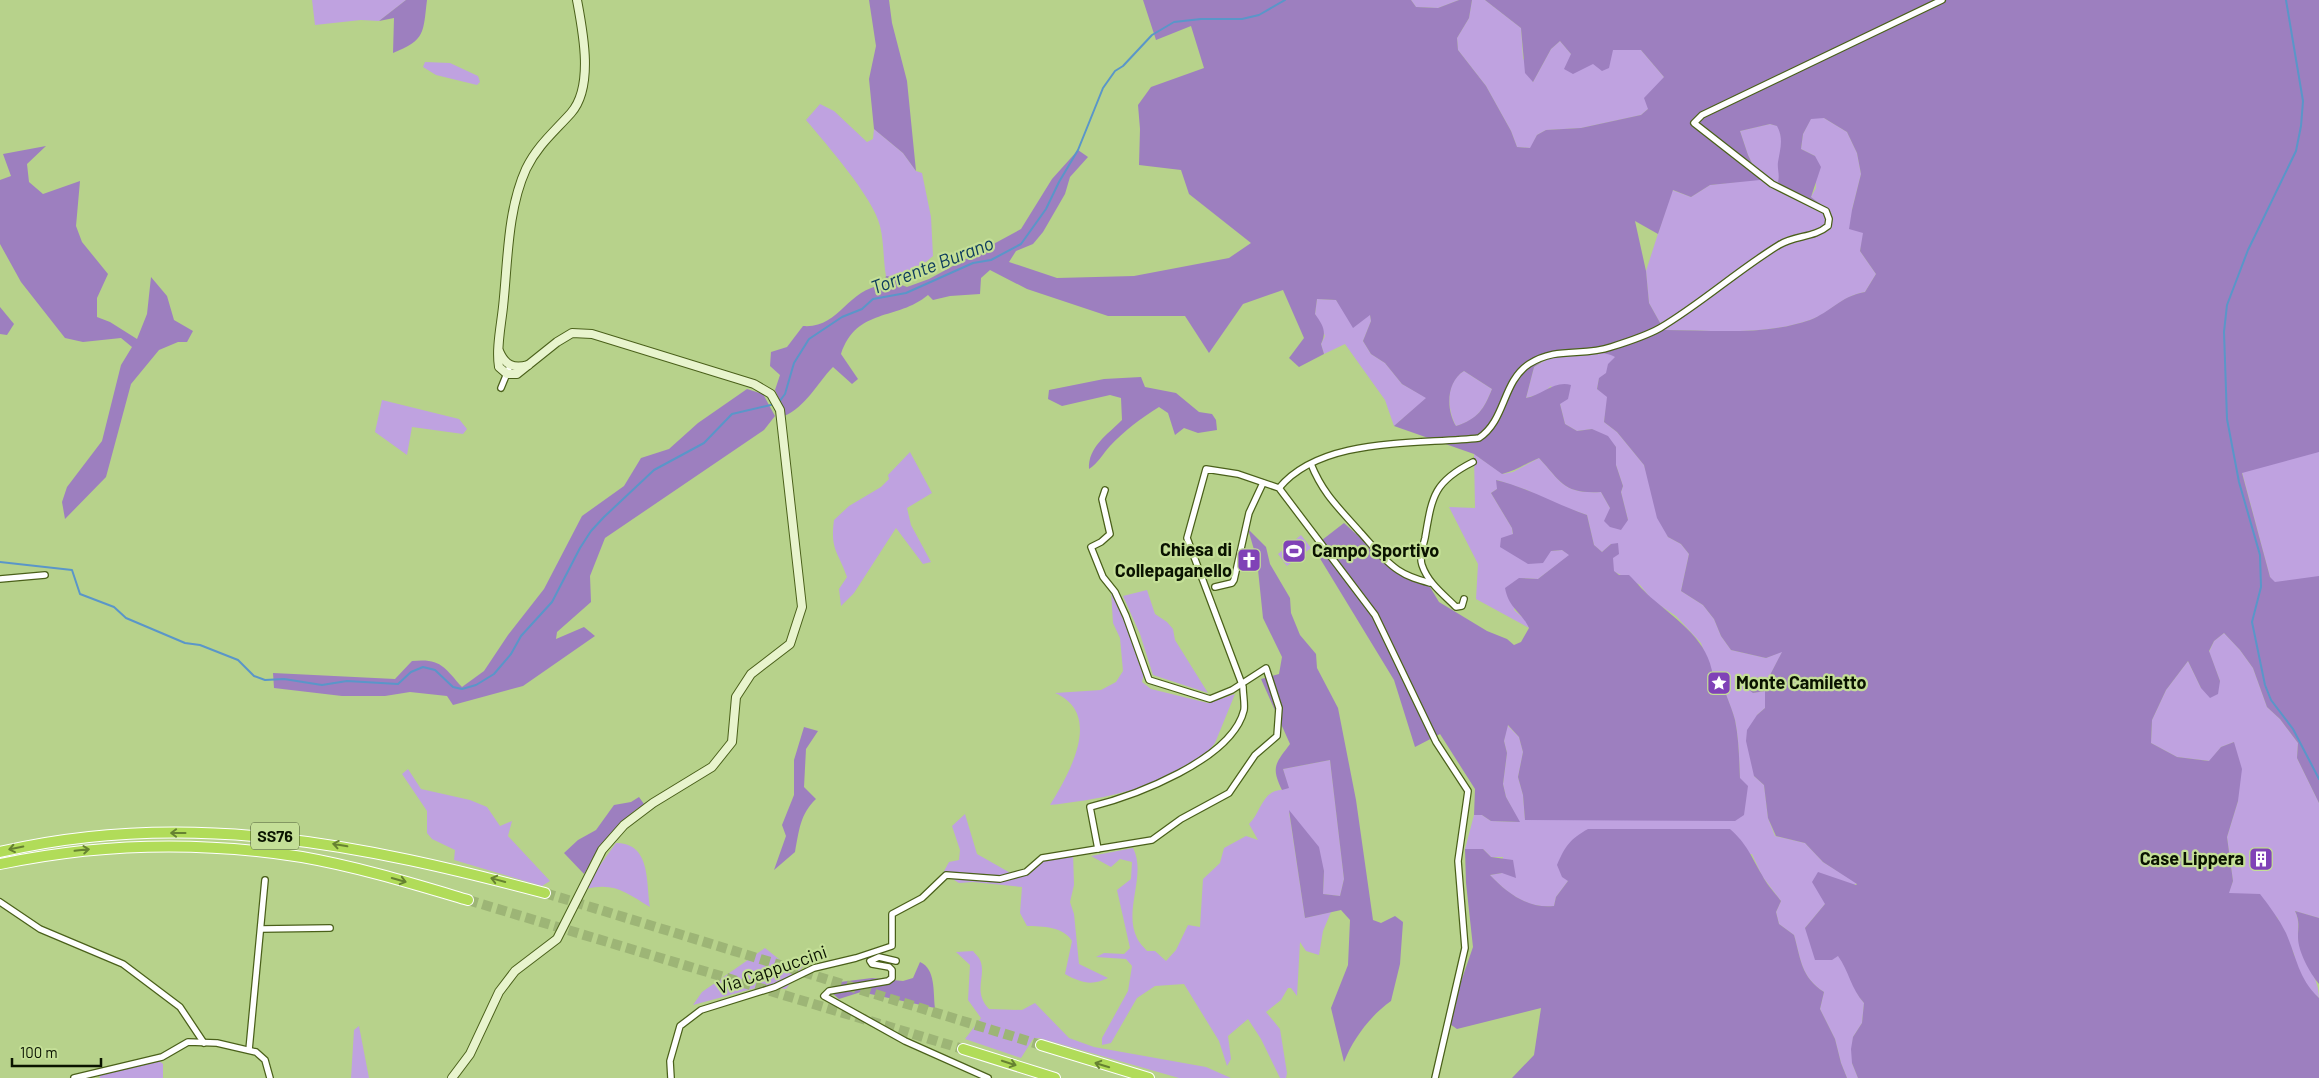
<svg xmlns="http://www.w3.org/2000/svg" width="2319" height="1078" font-family="Barlow,sans-serif">
<rect width="100%" height="100%" fill="#b7d28b"/>
<g fill="#bfa2e0">
<polygon points="312,0 406,0 379,21 361,20 315,25"/>
<polygon points="1411,0 1459,0 1438,8 1416,7"/>
<polygon points="1472,0 1485,0 1521,28 1523,58 1533,82 1551,49 1560,41 1571,54 1613,50 1641,50 1664,77 1648,109 1641,115 1581,128 1546,130 1537,135 1531,148 1517,147 1511,131 1486,86 1458,50 1457,38 1469,18"/>
<polygon points="2319,0 2319,668 2270,577 2242,472 2246,471"/>
<polygon points="425,62 450,63 478,76 480,82 477,85 436,75 423,67"/>
<path d="M820 104 834 111 867 142 873 139 874 129 903 153 916 171 922 173 931 217 933 256C916 270 909 279 886 276 883 259 884 242 880 226 873 197 826 144 806 120Z"/>
<path d="M1811 118H1824L1847 132 1857 153 1861 174 1852 210 1864 233 1860 251 1876 274 1865 292C1839 297 1831 313 1810 320 1764 336 1712 330 1664 330L1649 303 1646 271 1672 190 1691 197 1710 185 1760 179 1748 155 1740 131 1770 124 1778 126C1786 142 1777 159 1780 176L1825 208 1811 197 1816 188 1815 156 1801 149 1803 134Z"/>
<polygon points="1317,299 1336,300 1345,312 1370,315 1371,321 1363,341 1371,354 1385,363 1402,384 1427,398 1394,426 1385,400 1345,344 1324,354 1321,344 1325,336 1315,314"/>
<path d="M1584 353H1609L1616 357 1607 373 1599 379 1597 389 1608 396 1604 422 1617 432 1644 465 1668 537 1681 544 1689 554 1681 591 1703 605 1714 619 1721 636 1731 650 1766 658 1783 651 1769 677 1755 678 1753 693 1765 691V708L1757 715 1754 776 1764 785 1768 818 1775 836 1805 843 1823 862 1857 883 1825 904 1805 928C1819 940 1839 952 1847 968 1854 981 1854 992 1864 1003L1862 1023 1853 1037 1852 1063 1858 1078H1847L1841 1063 1835 1039 1820 1009 1824 992C1801 977 1801 960 1794 935L1779 924 1776 912 1781 901 1762 876 1752 854 1568 881 1556 897 1554 906C1527 909 1507 893 1490 875L1502 873 1503 857H1491L1483 849H1465L1474 815H1482L1491 821 1519 822 1506 797 1503 784 1507 753 1504 741 1507 725 1519 737 1523 752 1518 777 1523 795 1525 820 1740 778C1739 758 1739 740 1735 720 1731 705 1723 691 1721 675L1713 676 1701 643 1676 616 1652 600 1640 585 1613 571 1611 544 1602 552 1594 545 1587 515 1550 502 1527 490 1497 480V489L1491 493 1512 528 1513 535 1551 551 1562 550 1570 555 1538 579 1519 578 1514 610 1526 620 1529 628 1476 599 1478 564 1449 507 1475 508 1474 454 1503 474 1513 472 1539 458C1562 483 1564 494 1601 492L1610 508 1628 520 1621 492 1623 486 1616 465V447L1592 429 1577 431 1565 424 1560 404 1551 386 1543 393 1526 398 1534 367 1551 357Z"/>
<path d="M1464 371 1492 389C1484 409 1477 420 1456 426 1447 409 1445 382 1464 371Z"/>
<polygon points="382,400 459,419 467,429 463,434 412,427 407,455 375,432"/>
<path d="M910 452 932 493 907 508 911 525 931 562 923 564 896 528 854 593 841 606 839 589 847 577C838 551 830 550 834 520L849 506 881 487 889 479 888 475Z"/>
<polygon points="1301,535 1311,548 1287,566 1278,554"/>
<polygon points="1147,590 1155,614 1167,622 1173,629 1175,640 1208,693 1153,675 1140,634 1123,596"/>
<path d="M1111 591 1124 618 1144 673 1142 682 1151 689 1208 703 1235 694 1215 743C1184 785 1099 800 1050 805 1069 774 1104 714 1055 693L1101 690 1116 682 1123 671 1120 638 1113 623Z"/>
<path d="M2224 633 2240 650 2253 668 2267 707 2280 719 2298 743 2297 758 2319 803V918L2295 911C2301 923 2296 931 2299 942 2305 962 2319 978 2319 998L2309 989 2298 971 2294 954 2277 917 2228 894 2233 881 2227 837 2238 801 2234 742 2221 747 2210 761 2177 757 2151 743 2152 720 2166 690 2188 661 2201 688 2220 681 2209 652 2214 641Z"/>
<path d="M1330 760 1344 879 1340 896 1323 894 1324 871 1302 829 1289 812 1305 918 1331 912 1323 931 1319 955 1306 951 1300 942 1297 996 1291 988H1288L1281 1000 1266 1012 1280 1029 1287 1073 1286 1078H1280L1261 1039 1248 1019 1228 1036 1231 1059 1227 1066 1219 1041 1184 984 1155 986 1137 998 1111 1043 1102 1045V1038L1128 991 1132 966 1126 959 1096 957 1104 953 1124 954 1130 948 1117 890 1131 879 1132 862 1120 859 1111 867 1091 856 1133 848C1147 875 1123 910 1137 938 1139 943 1144 947 1147 951H1155L1166 961 1176 950 1188 925 1200 927 1203 879 1220 863 1224 848 1246 836 1258 840 1249 824C1259 815 1261 798 1273 792 1277 790 1284 790 1288 787L1283 769Z"/>
<polygon points="408,769 421,789 470,800 487,807 500,826 512,821 508,836 550,881 542,886 454,860 455,850 432,839 427,833 427,811 402,774"/>
<path d="M965 814 977 854 1014 875 1051 856 1073 853 1074 885 1070 902 1074 914 1079 964 1108 978C1092 986 1081 983 1065 974L1072 941C1064 927 1042 926 1027 926L1020 913 1022 887 973 882 959 883 943 873 949 862 959 860 960 850 952 826Z"/>
<path d="M616 843C651 843 646 882 650 907 626 893 615 882 586 889L593 875Z"/>
<polygon points="765,948 790,968 804,965 786,989 763,986 693,1005 702,992"/>
<path d="M973 951C975 954 979 957 980 960 987 976 972 991 989 1009L1022 1010 1035 1003 1069 1038 1094 1047 1206 1067 1231 1078H1179L1039 1038 1033 1039 1021 1058 965 1039 981 1018 968 1000 970 965 956 952Z"/>
<polygon points="359,1026 369,1078 351,1078 354,1030"/>
<polygon points="159,1061 163,1064 163,1078 100,1078 99,1075"/>
</g>
<g fill="#9d7fbf" fill-rule="evenodd">
<path d="M406 0H427C423 32 426 40 393 53L394 18 379 21Z"/>
<polygon points="869,0 889,0 892,23 907,81 916,171 903,153 874,129 869,79 876,46"/>
<path d="M1143 0H1411L1416 7 1438 8 1459 0H1472L1469 18 1457 38 1458 50 1486 86 1511 131 1517 147 1530 148 1537 135 1546 130 1581 128 1641 115 1648 109 1644 98 1664 77 1641 50H1613L1609 68 1602 71 1593 64 1573 74 1564 69 1571 54 1560 41 1551 49 1533 82 1525 73 1521 28 1485 0H2319V452L2242 473 2270 577 2275 582 2319 576V803L2297 758 2298 743 2280 719 2267 707 2253 668 2240 650 2224 633 2214 641 2209 651 2220 681 2218 694 2210 698 2201 688 2188 661 2166 690 2152 720 2151 743 2177 757 2209 761 2221 747 2234 742 2242 769 2238 801 2227 837 2233 881 2229 893 2260 894C2270 907 2279 919 2286 933 2297 958 2298 978 2319 998V1078H1858L1852 1063 1851 1049 1853 1037 1862 1023 1864 1003C1851 989 1849 971 1838 956L1832 960H1815L1805 928 1825 904 1812 882 1818 872 1856 885 1857 884 1823 862 1805 843 1776 836 1768 818 1764 785 1754 776 1746 741 1747 730 1757 715 1765 708V691L1753 693 1745 687 1755 678 1769 677 1782 652 1766 658 1731 650 1721 636 1714 619 1703 605 1681 591 1689 554 1681 544 1668 537 1657 518 1644 465 1617 432 1604 422 1607 397 1597 389 1599 378 1606 373 1608 364 1615 357C1605 349 1565 353 1551 357 1545 359 1539 364 1534 367L1526 398C1542 395 1555 380 1571 385L1568 399 1560 404 1565 424 1577 431 1592 429 1608 436 1616 447V465L1623 486 1621 492 1628 520 1621 530 1610 527 1604 521 1610 508 1601 492C1564 494 1562 483 1539 458 1526 463 1516 471 1502 474L1474 454 1394 426 1426 398 1402 384 1385 363 1371 354 1363 341 1371 321 1370 315 1353 328 1336 300 1317 299 1315 314C1323 325 1327 332 1321 344L1324 354 1299 367 1289 358 1304 338 1283 290 1243 304 1209 353 1185 316H1108L1027 289 990 270 981 278 980 294 950 296 933 300 928 295C897 321 857 307 841 354L858 379 852 384 833 367C817 383 806 407 784 416L783 408 775 390 780 375 770 366 771 352 787 347 803 326C839 329 847 289 883 285L886 276 898 277 899 284 907 287 929 279 1021 229 1052 179 1078 150 1088 157 1070 177 1065 194 1043 232 1033 244 1016 251 1009 262 1057 278 1134 276 1229 258 1251 243 1189 194 1181 170 1139 165 1140 129 1138 105 1151 87 1204 68 1191 26 1156 40ZM1824 118 1847 132 1857 153 1861 174 1852 210 1849 229 1863 233 1860 251 1876 274 1865 292C1839 297 1831 312 1810 320 1764 336 1712 330 1664 330L1649 303 1646 271 1635 221 1658 234 1673 190 1691 197 1710 185 1760 180 1748 155 1740 131 1770 124 1777 126C1784 139 1780 149 1778 162 1777 169 1780 175 1778 182L1800 201 1832 217 1825 208 1811 197 1821 167 1815 156 1801 149 1803 134 1811 119ZM1464 371 1492 389C1484 409 1478 419 1456 426 1446 410 1446 382 1464 371Z"/>
<polygon points="46,146 27,164 29,182 43,194 80,181 76,226 82,242 108,274 97,298 97,317 110,322 137,339 147,314 151,277 167,296 174,320 193,331 187,342 178,342 159,350 131,384 106,477 65,519 62,502 67,487 102,441 121,365 132,347 121,338 83,342 65,338 21,282 0,244 0,180 11,176 3,154"/>
<polygon points="0,307 14,324 7,335 0,334"/>
<path d="M1141 377 1145 387 1176 393 1199 412 1212 414 1216 420 1217 430 1198 433 1184 428 1175 435 1168 413 1159 407C1141 418 1124 431 1110 446 1102 455 1098 463 1089 469 1088 447 1107 435 1122 420L1121 398 1110 395 1062 406 1048 399 1049 390 1104 379Z"/>
<path d="M747 389 763 394 775 416 764 430 605 538 590 576 591 602 557 632 556 639 584 627 595 636 523 686 453 705 447 696 410 692 385 696H342L274 688 273 673 395 679 412 661C441 658 444 667 462 687L484 671 508 635 544 589 582 516 624 486 641 458 669 449 698 423Z"/>
<path d="M1496 480C1526 487 1558 505 1587 515L1594 545 1602 552 1611 544 1618 543 1619 554 1613 558 1614 571 1619 575H1629C1637 583 1645 593 1654 600 1679 622 1708 640 1713 676L1721 675C1723 691 1731 704 1735 720 1739 740 1739 758 1740 778L1748 786 1744 815 1735 821 1525 820 1523 795 1518 777 1523 752 1519 737 1508 725 1504 741 1507 753 1503 784 1506 797 1520 822 1491 821 1482 815H1474L1475 789 1440 734 1415 747 1394 680 1313 547 1344 523 1398 572 1430 587 1439 602 1487 631 1507 639 1514 645 1521 642 1529 628C1521 611 1509 609 1505 588L1519 578 1538 579 1569 555 1562 550 1551 551 1543 563 1528 564 1500 547 1501 538 1513 534 1512 528 1491 493 1497 489Z"/>
<path d="M1248 529 1266 547 1270 564 1290 598 1291 613 1300 635 1316 654 1317 668 1338 708 1356 800 1373 920 1381 923 1395 916 1403 922 1400 964 1391 1001C1370 1016 1353 1039 1344 1062L1331 1008 1348 965 1350 920 1341 910 1305 918 1289 810 1319 847 1324 871 1323 894 1340 896 1344 879 1330 760 1283 769 1289 788 1282 790C1271 767 1275 764 1290 744L1261 679 1279 674 1282 657 1263 618 1257 560Z"/>
<path d="M804 727 818 731 806 749 804 787 816 799C800 814 799 831 795 852L774 870 786 836 782 825 794 795V760Z"/>
<path d="M639 797 644 804C619 820 600 848 584 874L564 853 578 840 596 830 614 805 631 802Z"/>
<path d="M1588 829H1730C1747 844 1751 856 1762 875 1767 885 1775 893 1781 901L1776 912 1779 924 1794 935C1801 960 1801 977 1824 992L1820 1009 1835 1039 1841 1063 1847 1078H1512L1534 1055 1541 1008 1457 1029 1447 1022 1473 947 1466 883 1465 849H1483L1491 857 1513 860 1516 878 1502 873 1490 875C1507 893 1528 909 1554 906L1556 897 1568 881 1562 877 1557 865C1565 846 1570 839 1588 829Z"/>
<path d="M2295 911 2319 918V984C2310 973 2298 952 2298 937 2298 927 2300 921 2295 911Z"/>
<path d="M920 962C936 969 933 992 935 1008L861 992 839 999 831 992 840 982 872 978 903 981 913 978Z"/>
</g>
<g fill="none" stroke-linecap="round" stroke-linejoin="round">
<g stroke="#5a96c9" stroke-width="2">
<polyline points="2286,0 2303,101 2301,126 2296,151 2248,250 2227,305 2224,332 2227,419 2239,482 2260,555 2261,587 2252,622 2265,685 2271,700 2293,729 2319,779"/>
<polyline points="779,402 785,394 794,363 809,339 842,317 862,309 873,299 906,293 973,263 991,260 1021,244 1046,209 1059,182 1078,150 1103,88 1115,71 1123,66 1152,35 1174,22 1201,19 1242,19 1259,15 1285,0"/>
<polyline points="0,562 72,570 80,594 114,607 126,618 185,643 200,645 238,660 254,676 265,680 284,679 322,685 347,681 398,684 411,672 423,667 435,670 453,687 462,689 476,685 494,674 511,654 521,636 552,602 580,548 591,531 604,517 654,470 704,443 732,414 775,404"/>
</g>
<g stroke="#9db576" stroke-width="10" stroke-dasharray="10 5" stroke-linecap="butt">
<polyline points="545,893 1041,1045"/>
<polyline points="468,900 963,1049"/>
</g>
<g stroke="#4a601a" stroke-width="8">
<g id="street">
<polyline points="501,388 510,366"/>
<path d="M1311 464C1323 494 1339 508 1360 532 1372 545 1383 560 1398 570 1408 577 1419 580 1430 583"/>
<path d="M1279 488C1322 436 1417 445 1479 438 1506 420 1502 382 1529 364 1557 346 1583 357 1611 347 1627 342 1646 336 1660 328 1702 303 1738 270 1779 245 1795 235 1814 238 1828 226L1829 219 1826 211 1772 184 1694 123 1702 115 1942 0"/>
<polyline points="0,579 45,575"/>
<polyline points="1215,587 1232,583 1234,580 1249,513 1263,483"/>
<path d="M1464 599 1462 606 1456 607C1443 594 1428 583 1422 565 1419 556 1423 547 1425 538 1432 497 1433 482 1473 462"/>
<path d="M1098 849 1090 807C1134 796 1232 760 1244 710 1245 704 1243 694 1243 687L1187 538 1206 469 1238 474 1279 488 1375 615 1436 742 1468 791 1458 861 1465 948 1435 1078"/>
<polyline points="0,902 40,929 123,964 180,1007 204,1043"/>
<polyline points="261,929 330,928"/>
<polyline points="896,961 879,957 870,961 872,964 889,967 892,970 892,978 888,981 829,991 824,996 905,1041 988,1078"/>
<polyline points="249,1050 265,880"/>
<polyline points="74,1078 162,1057 188,1042 217,1043 256,1052 265,1060 270,1078"/>
<polyline points="671,1078 670,1061 680,1026 701,1010 775,987 814,968 856,958 892,946 892,914 922,898 946,875 1000,879 1026,872 1042,858 1152,840 1181,819 1229,793 1255,755 1277,736 1279,708 1266,668 1232,690 1210,699 1149,680 1126,616 1115,592 1103,577 1091,547 1101,542 1110,534 1102,499 1105,490"/>
</g>
</g>
<g stroke="#4a601a" stroke-width="10">
<g id="secondary">
<path d="M499 351C505 365 513 369 528 365"/>
<path d="M452 1078 470 1054 499 992 515 971 557 939 602 850 624 825 653 803 712 767 732 742 736 697 751 674 790 644 802 607 780 410 771 394 754 384 592 334 572 333 557 342 517 374H507L499 367C496 349 501 326 503 307 508 262 507 211 526 169 537 146 554 132 571 113 594 87 583 32 577 0"/>
</g>
</g>
<g stroke="#fff" stroke-width="12">
<g id="highway">
<path d="M0 852C187 808 364 845 545 893"/>
<path d="M0 864C100 843 201 841 302 857 359 867 414 884 468 900"/>
<polyline points="1041,1045 1149,1078"/>
<polyline points="963,1049 1055,1078"/>
</g>
</g>
<use href="#street" stroke="#fff" stroke-width="5.5"/>
<use href="#secondary" stroke="#e8f4cd" stroke-width="8"/>
<use href="#highway" stroke="#b1dc59" stroke-width="10"/>
</g>
<defs><path id="oneway-shaft" d="M-6 0H5M1.5-3L5.5 0L1.5 3" fill="none" stroke-width="1.6" stroke-linecap="round" stroke-linejoin="round" transform="scale(1.25)"/></defs>
<g stroke="#668231">
<use href="#oneway-shaft" transform="translate(178 833) rotate(180)"/>
<use href="#oneway-shaft" transform="translate(340 845) rotate(-170)"/>
<use href="#oneway-shaft" transform="translate(16 848) rotate(168)"/>
<use href="#oneway-shaft" transform="translate(82 850) rotate(-6)"/>
<use href="#oneway-shaft" transform="translate(399 880) rotate(16)"/>
<use href="#oneway-shaft" transform="translate(498 880) rotate(-165)"/>
<use href="#oneway-shaft" transform="translate(1009 1063) rotate(18)"/>
<use href="#oneway-shaft" transform="translate(1102 1065) rotate(-163)"/>
</g>
<defs>
<g id="stadium-square" transform="scale(1.25)"><rect x="-9" y="-9" width="18" height="18" rx="4" fill="#8042b7" stroke="#c4df97"/><path d="M0-5a6.5 5 0 1 0 0 10a6.5 5 0 1 0 0-10ZM-3.5-1.8h7v3.6h-7Z" fill="#fff"/></g>
<g id="church-square" transform="scale(1.25)"><rect x="-9" y="-9" width="18" height="18" rx="4" fill="#8042b7" stroke="#c4df97"/><path d="M-1.2-6h2.4v3.5h3.3v2.4h-3.3V6h-2.4V-.1h-3.3v-2.4h3.3Z" fill="#fff"/></g>
<g id="sight-square" transform="scale(1.25)"><rect x="-9" y="-9" width="18" height="18" rx="4" fill="#8042b7" stroke="#c4df97"/><path d="M0-6L1.8-2.2L6-1.7L2.9 1.2L3.7 5.4L0 3.3L-3.7 5.4L-2.9 1.2L-6-1.7L-1.8-2.2Z" fill="#fff"/></g>
<g id="building-square" transform="scale(1.25)"><rect x="-9" y="-9" width="18" height="18" rx="4" fill="#8042b7" stroke="#c4df97"/><path d="M-4-6H4V6H1V3H-1V6H-4ZM-2.5-4.3h1.7v1.8h-1.7ZM.8-4.3h1.7v1.8H.8ZM-2.5-1h1.7V.8h-1.7ZM.8-1h1.7V.8H.8Z" fill="#fff"/></g>
</defs>
<g fill-rule="evenodd">
<use href="#stadium-square" x="1294" y="551"/>
<use href="#church-square" x="1249" y="560"/>
<use href="#sight-square" x="1719" y="683"/>
<use href="#building-square" x="2261" y="859"/>
</g>
<g text-anchor="middle" stroke-width="4.5" stroke-linejoin="round" paint-order="stroke">
<rect fill="#c4df97" stroke="#42502d" stroke-width="1" x="251" y="822.5" width="48" height="27" rx="4"/>
<g font-size="16" font-weight="bold" fill="#0a1300">
<text x="275" y="842">SS76</text>
</g>
<g font-size="18" font-weight="bold" fill="#0a1300" stroke="#c4df97" text-anchor="end">
<text x="1232" y="556">Chiesa di<tspan x="1232" dy="21">Collepaganello</tspan></text>
<text x="1312" y="557" text-anchor="start">Campo Sportivo</text>
<text x="1736" y="689" text-anchor="start">Monte Camiletto</text>
<text x="2244" y="865">Case Lippera</text>
</g>
<g font-size="18" fill="#0a1300" stroke="#c4df97">
<text transform="translate(772 970) rotate(-19)" y="6">Via Cappuccini</text>
</g>
<g font-size="19" font-style="italic" fill="#0b3a5d" stroke="#c4df97">
<text transform="translate(932 265) rotate(-21)" y="7">Torrente Burano</text>
</g>
</g>
<path d="M12 1058v8h89v-8" fill="none" stroke="#0a1300" stroke-width="2.5"/>
<text x="20" y="1058" font-size="15" fill="#0a1300" stroke="#c4df97" stroke-width="4" paint-order="stroke">100 m</text>
</svg>
